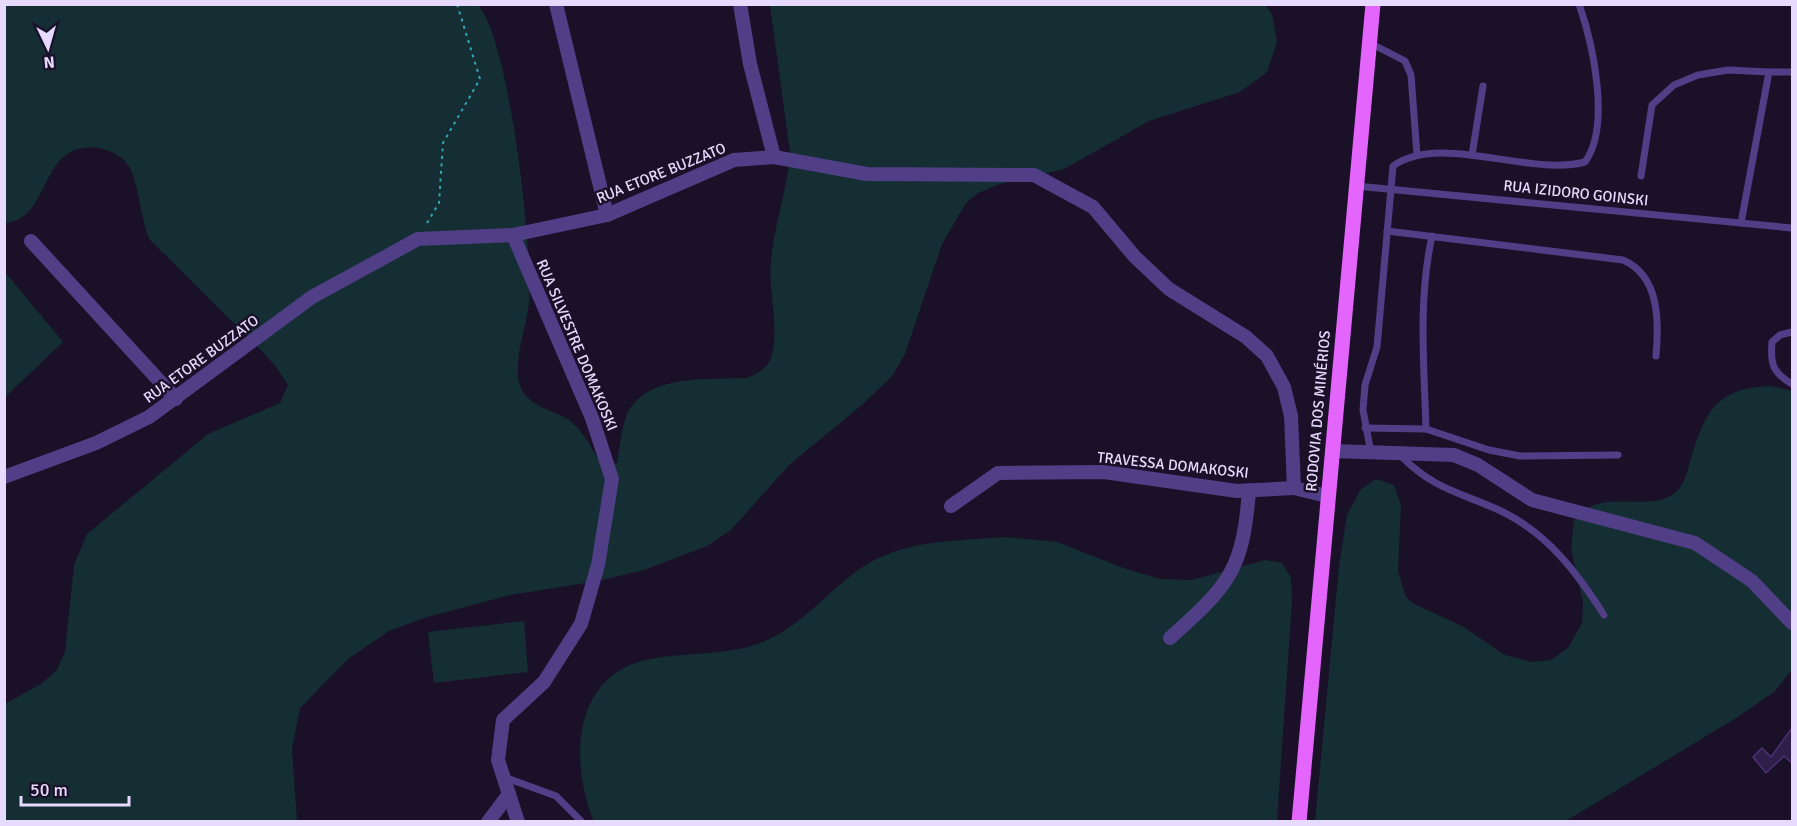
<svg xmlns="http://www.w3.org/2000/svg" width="1797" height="826" font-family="Signika,sans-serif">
<rect width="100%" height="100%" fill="#1a1129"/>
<g fill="#142e33">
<path d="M5 5H478C510 41 533 250 529 302 527 326 511 365 521 388 529 407 554 410 569 420 584 431 594 452 603 468L617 463C620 448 621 431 626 417 643 373 709 380 747 378 757 374 767 369 771 358 780 328 768 292 771 261 774 224 788 189 790 152L770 5H1265L1272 14 1277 42 1267 72 1240 92 1149 121 1064 169 1000 184 978 193 966 203 942 244 905 354 893 375 863 404 789 465 731 530 707 546 644 570 598 581 510 595 424 618 389 631 348 659 300 708 292 749 297 821H5V704L41 684 57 670 65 651 74 565 87 534 208 434 280 403 288 385 277 368 260 349 150 240C140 219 139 181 128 165 121 155 108 149 97 148 38 141 52 220 5 223Z"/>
<polygon points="5,272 63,342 5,397"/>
<path d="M1771 386 1792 391V670L1774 692 1736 718 1566 821 1315 822 1339 566 1347 515 1361 489 1376 479 1394 485 1401 505 1398 572 1406 597 1414 604 1462 626 1505 655 1532 662 1551 660 1568 648 1582 623 1583 602 1571 548 1574 520C1579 517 1583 511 1588 508 1614 493 1655 512 1677 491 1685 483 1687 472 1690 462 1705 412 1715 388 1771 386Z"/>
<path d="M1006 537 1057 542 1126 569 1161 579 1192 580 1265 560 1282 563 1291 578 1292 601 1277 821 594 822C569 761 572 673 651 659 687 652 728 656 763 642 805 625 831 586 869 563 910 539 960 541 1006 537Z"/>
<polygon points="524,621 528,672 434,683 428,632"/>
</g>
<polygon fill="#301e4a" stroke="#4d3075" stroke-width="1.5" points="1792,728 1792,763 1784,756 1766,773 1753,757 1762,748 1771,757"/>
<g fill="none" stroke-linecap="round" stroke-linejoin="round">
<polyline stroke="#34a5b9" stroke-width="2" stroke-dasharray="3 4.5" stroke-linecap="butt" points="427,223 439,203 443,143 480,79 457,4"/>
<g stroke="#503e87" stroke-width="7">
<polyline points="1370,43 1405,61 1411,75 1417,155"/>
<polyline points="1472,155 1483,86"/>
<polyline points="1641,176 1652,105 1674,85 1698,75 1728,70 1769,72"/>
<polyline points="1356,186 1792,228"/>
<polyline points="1741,223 1769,72 1792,72"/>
<path d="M1387 231 1623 260C1660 276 1659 322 1656 356"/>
<path d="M1792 332 1780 335 1772 342C1770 364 1773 373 1792 384"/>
<polyline points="1365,428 1426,429 1489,450 1520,456 1618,455"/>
<path d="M1426 429C1424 364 1418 300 1432 236"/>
<path d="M1371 453 1363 410 1365 385 1377 347 1393 166C1440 132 1529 177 1585 162 1611 126 1593 44 1579 4"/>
<path d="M1400 455C1435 491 1461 492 1503 512 1548 534 1578 574 1604 615"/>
<polyline points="504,777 556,796 582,822"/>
</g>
<g stroke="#503e87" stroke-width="14">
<polyline points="556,4 607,215"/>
<polyline points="740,4 750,64 774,157"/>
<polyline points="513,235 592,418 612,479 598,565 581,624 544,682 503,720 498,760 518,822"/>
<polyline points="31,241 176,399"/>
<polyline points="1332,451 1454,455 1478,465 1532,500 1695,543 1752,581 1792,623"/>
<polyline points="4,477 96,443 149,417 312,297 418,239 513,235 607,215 734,160 774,157 867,174 1034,175 1093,207 1135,257 1169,289 1246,337 1267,356 1284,387 1291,416 1294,488 1327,496"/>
<polyline points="951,506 998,473 1104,472 1237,491 1294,488"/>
<path d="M1170 638C1229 585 1243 571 1249 490"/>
<polyline points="488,822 509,794"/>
</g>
<polyline stroke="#e365fb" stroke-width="15" points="1299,822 1373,4"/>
</g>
<g text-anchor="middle" stroke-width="5" stroke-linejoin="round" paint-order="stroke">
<g font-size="15" fill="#e6dafe" stroke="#1a1129">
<text transform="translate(661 173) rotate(-22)" y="5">RUA ETORE BUZZATO</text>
<text transform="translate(1576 193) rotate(6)" y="5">RUA IZIDORO GOINSKI</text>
<text transform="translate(577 345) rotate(67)" y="5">RUA SILVESTRE DOMAKOSKI</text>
<text transform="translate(201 359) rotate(-36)" y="5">RUA ETORE BUZZATO</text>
<text transform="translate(1318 411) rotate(-85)" y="5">RODOVIA DOS MINÉRIOS</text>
<text transform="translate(1173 465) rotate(6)" y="5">TRAVESSA DOMAKOSKI</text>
</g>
</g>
<rect width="1797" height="826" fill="none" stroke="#e6dafe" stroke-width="12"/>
<g transform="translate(48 48) rotate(175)" stroke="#1a1129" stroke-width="4.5" paint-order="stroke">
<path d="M0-4.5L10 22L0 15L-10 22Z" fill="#e6dafe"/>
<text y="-9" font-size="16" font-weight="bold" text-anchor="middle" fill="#e6dafe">N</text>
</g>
<path d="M21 796v9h108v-9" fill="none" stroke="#e6dafe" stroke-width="3"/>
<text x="30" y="796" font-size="18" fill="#e6dafe" stroke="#1a1129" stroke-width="4.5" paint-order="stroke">50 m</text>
</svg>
